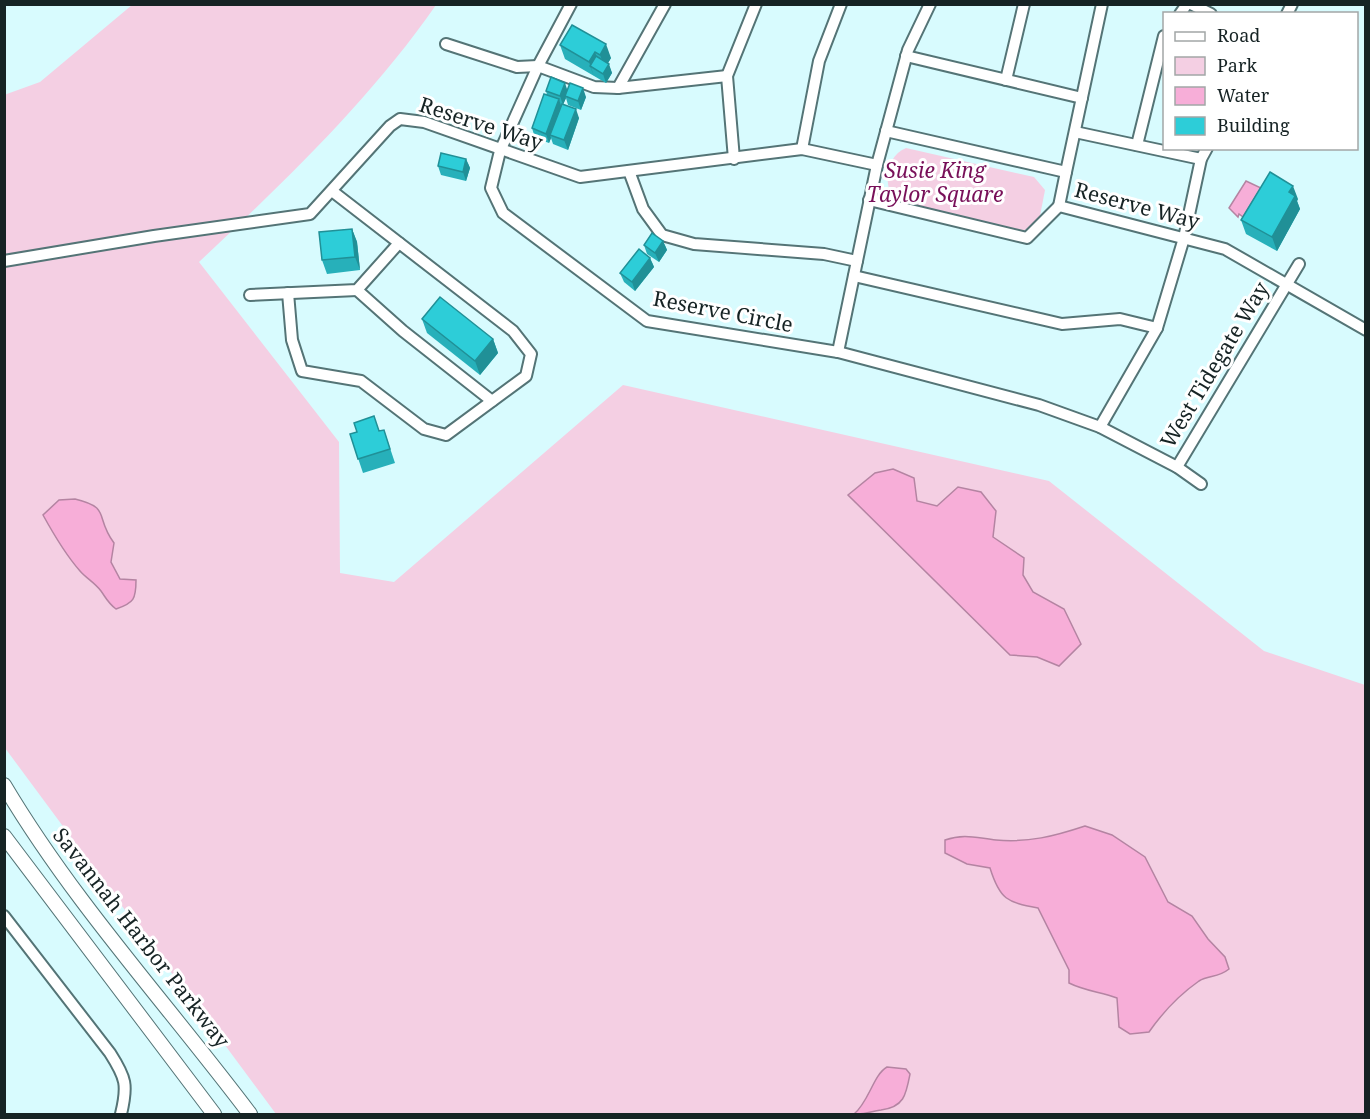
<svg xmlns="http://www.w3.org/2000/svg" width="1370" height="1119" font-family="'Noto Serif',serif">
<rect width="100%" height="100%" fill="#d8fbfe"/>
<g fill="#f4cfe3">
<path d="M132 5H436C369 101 284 182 199 262L339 442 340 573 394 582 623 385 1049 481 1264 651 1365 685V1114H276L5 748 4 95 40 82Z"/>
<path d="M906 148 1034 177 1045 190 1039 221 1023 231 894 200C883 184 886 156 906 148Z"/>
</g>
<g fill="#f7aed8" stroke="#b484a2" stroke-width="1.5">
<polygon points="1246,181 1261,188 1243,217 1239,214 1238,217 1229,208"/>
<polygon points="893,469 914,478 917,501 937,506 958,487 981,492 996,511 993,537 1024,558 1023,575 1033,592 1064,609 1081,644 1059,666 1037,657 1010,655 848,495 875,473"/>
<path d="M75 499C112 508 94 516 114 543L111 562 120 579 136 580C136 599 134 603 116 609 108 603 106 598 101 591 95 583 86 578 80 571 65 554 54 535 43 515L59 500Z"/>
<path d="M1085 826 1112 835 1145 857 1168 902 1192 916 1208 939 1225 957 1229 969C1218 978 1209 975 1199 981 1179 995 1163 1012 1149 1032L1130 1034 1119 1027 1117 998C1101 992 1085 991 1069 983V970L1038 908C1007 902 1000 900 990 868L967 864 945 853V840C964 833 977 838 996 840 1028 843 1055 836 1085 826Z"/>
<path d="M887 1067 906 1069 910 1074C906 1095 904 1107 881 1110 871 1111 866 1115 854 1114 869 1102 873 1075 887 1067Z"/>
</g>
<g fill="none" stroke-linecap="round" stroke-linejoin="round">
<g stroke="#547476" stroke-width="14">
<g id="minor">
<polyline points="571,4 538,66 500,151 491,188 503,213 647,321 838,352 1039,405 1100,427 1177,467 1201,484"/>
<polyline points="1191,4 1211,14"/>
<polyline points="1180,14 1187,4"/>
<polyline points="1287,14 1292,4"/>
<polyline points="446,44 517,67 538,66 594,87 618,88 727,76"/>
<polyline points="906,56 1082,98"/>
<polyline points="1006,80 1024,4"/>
<polyline points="618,88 665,4"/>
<polyline points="886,131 1066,172 1059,206 1225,249 1366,330"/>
<polyline points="1075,132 1201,159"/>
<polyline points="1137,145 1164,36"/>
<polyline points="802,149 819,61 841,4"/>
<polyline points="734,159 727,76 756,4"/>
<polyline points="629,171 643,209 662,235 694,244 824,254 857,261"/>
<polyline points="1066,172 1102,4"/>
<polyline points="869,200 1027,238 1059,206"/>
<polyline points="4,261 154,236 310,214 390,126 400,119 424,122 580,177 802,149 877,165"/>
<polyline points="854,276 1062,324 1120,319 1157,328"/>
<polyline points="357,290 403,331 492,401"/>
<polyline points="288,293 292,340 302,371 361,381 424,429 446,435 526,376 531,354 513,331 332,191"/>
<polyline points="250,295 357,290 399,243"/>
<polyline points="838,352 877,165 908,50 930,4"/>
<polyline points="1100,427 1157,328 1184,238 1201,159 1207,148"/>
<polyline points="1177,467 1299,264"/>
<path d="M4 916 110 1053C126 1078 128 1085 121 1114"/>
</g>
</g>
<g stroke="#547476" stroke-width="16">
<g id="tertiary">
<path d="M4 785C74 903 168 1005 250 1114"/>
<polyline points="4,836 214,1114"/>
</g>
</g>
<use href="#minor" stroke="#fff" stroke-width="10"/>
<use href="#tertiary" stroke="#fff" stroke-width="14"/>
</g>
<g fill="#27b0ba">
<polygon points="572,25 611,58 608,63 612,73 606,83 565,59 560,45"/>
<polygon points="567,90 586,97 581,110 568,105 566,98 563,104 579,118 568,150 553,144 551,138 549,143 535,138 532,128 547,95 546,91"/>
<polygon points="466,159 470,168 466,181 441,175 438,166"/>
<polygon points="1298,199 1297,201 1300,209 1277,251 1246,234 1241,220"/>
<polygon points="352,229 357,242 360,270 327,274 322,260"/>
<polygon points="663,241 667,250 659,262 647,254 644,245"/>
<polygon points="650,258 654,267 635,291 624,282 620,273"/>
<polygon points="422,319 493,339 498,353 480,375 427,333"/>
<polygon points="384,430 395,463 363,473 350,434 380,431"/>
</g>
<g fill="#209097">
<polygon points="606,44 611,58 605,68 600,55"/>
<polygon points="595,52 600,65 590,66 594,76 589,62"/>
<polygon points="609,64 612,73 606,83 603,74"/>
<polygon points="565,83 568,92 565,96 566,98 563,105 560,96"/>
<polygon points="583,88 586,97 581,110 578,101"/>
<polygon points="559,99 562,109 550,135 551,138 549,143 546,134"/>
<polygon points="576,109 579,118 568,150 564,140"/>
<polygon points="466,159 470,168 466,181 463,172"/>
<polygon points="1293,186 1298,199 1297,201 1300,209 1277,251 1272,237 1289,192"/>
<polygon points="352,229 357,242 360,270 355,257"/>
<polygon points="663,241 667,250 659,262 655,253"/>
<polygon points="650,258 654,267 635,291 632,282"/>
<polygon points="493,339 498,353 480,375 475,361"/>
</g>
<g fill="#2dcdd8" stroke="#209097" stroke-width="1.5">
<polygon points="572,25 606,44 600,55 595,52 589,62 560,45"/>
<polygon points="596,56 609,64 603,74 590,66"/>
<polygon points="551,77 565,83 560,96 546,91"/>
<polygon points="570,83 583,88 578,101 565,96"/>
<polygon points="544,94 559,99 546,134 532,128"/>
<polygon points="562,104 576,109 564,140 550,135"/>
<polygon points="441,153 466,159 463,172 438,166"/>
<polygon points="1270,172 1293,186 1289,192 1295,196 1272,237 1241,220"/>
<polygon points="352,229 355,257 322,260 319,232"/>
<polygon points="652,233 663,241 655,253 644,245"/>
<polygon points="639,249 650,258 632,282 620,273"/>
<polygon points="440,297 493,339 475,361 422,319"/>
<polygon points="374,416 379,431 384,430 390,449 358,459 350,434 357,432 354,423"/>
</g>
<g text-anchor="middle" stroke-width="6" stroke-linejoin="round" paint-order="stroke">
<g font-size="21" fill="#162324" stroke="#fff">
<text transform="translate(481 124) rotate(18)" y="7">Reserve Way</text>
<text transform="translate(1137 206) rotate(15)" y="7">Reserve Way</text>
<text transform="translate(723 312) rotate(11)" y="7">Reserve Circle</text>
<text transform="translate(1215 365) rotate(-59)" y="7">West Tidegate Way</text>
<text transform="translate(141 938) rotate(52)" y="7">Savannah Harbor Parkway</text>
</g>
<g font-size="21" font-style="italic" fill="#781059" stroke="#fff">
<text x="935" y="178">Susie King<tspan x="935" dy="24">Taylor Square</tspan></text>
</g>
</g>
<rect width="1370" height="1119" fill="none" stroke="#162324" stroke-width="12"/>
<rect x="1163" y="12" width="195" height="138" fill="#ffffff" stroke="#a2a7a7" stroke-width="1.5"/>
<rect x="1175" y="32" width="30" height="9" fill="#ffffff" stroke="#a2a7a7" stroke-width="1.5"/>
<text x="1217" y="42" font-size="18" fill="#162324">Road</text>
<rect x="1175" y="57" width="30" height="18" fill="#f4cfe3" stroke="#a2a7a7" stroke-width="1.5"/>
<text x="1217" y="72" font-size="18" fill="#162324">Park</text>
<rect x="1175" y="87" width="30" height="18" fill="#f7aed8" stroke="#a2a7a7" stroke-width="1.5"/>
<text x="1217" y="102" font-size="18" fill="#162324">Water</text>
<rect x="1175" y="117" width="30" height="18" fill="#2dcdd8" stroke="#a2a7a7" stroke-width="1.5"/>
<text x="1217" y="132" font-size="18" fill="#162324">Building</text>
</svg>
